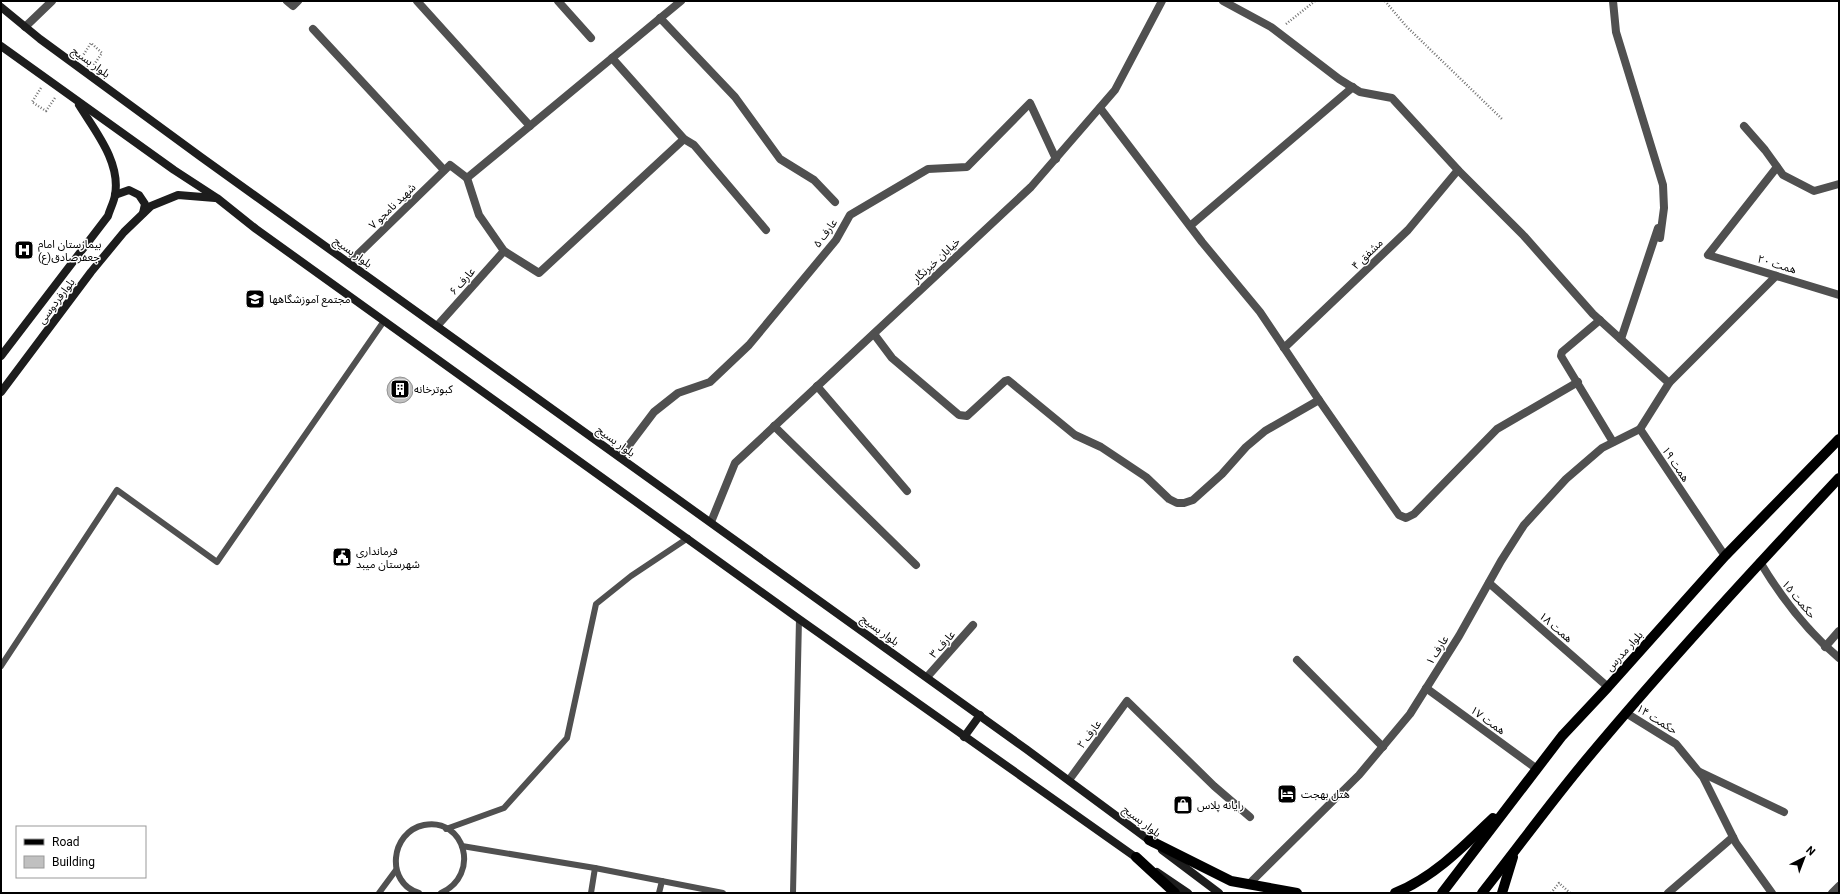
<svg xmlns="http://www.w3.org/2000/svg" width="1840" height="894" font-family="Roboto,'Noto Sans Arabic',sans-serif">
<rect width="100%" height="100%" fill="#fff"/>
<circle fill="#c0c0c0" stroke="#949494" cx="400" cy="390" r="13"/>
<g fill="none" stroke-linecap="round" stroke-linejoin="round">
<g stroke="#727272" stroke-width="2.5" stroke-dasharray="1 2" stroke-linecap="butt">
<polyline points="1385,1 1406,26 1502,119"/>
<polyline points="1286,24 1315,1"/>
<polyline points="82,57 91,43 102,53 93,66"/>
<polyline points="41,88 32,102 46,111 55,98"/>
<polyline points="1551,893 1559,883 1570,893"/>
</g>
<g stroke="#505050" stroke-width="6">
<polyline points="1,666 117,490 217,562 384,321"/>
<polyline points="446,829 504,808 567,738 596,604 631,576 688,538"/>
<polyline points="462,846 595,868 723,893"/>
<polyline points="379,893 396,870"/>
<path d="M419 893C385 883 390 832 424 825 465 817 481 875 441 893"/>
<polyline points="591,893 595,868"/>
<polyline points="659,893 662,881"/>
<polyline points="793,893 799,619"/>
</g>
<g stroke="#505050" stroke-width="8">
<polyline points="287,1 293,6 298,1"/>
<polyline points="417,1 530,126"/>
<polyline points="558,1 591,38"/>
<polyline points="1223,1 1271,27 1339,79 1360,92 1392,98 1458,170 1524,236 1593,314 1669,383 1776,276"/>
<polyline points="1613,1 1616,32 1663,185 1664,208 1660,238"/>
<polyline points="660,18 735,97 780,159 814,180 835,202"/>
<polyline points="25,27 52,1"/>
<polyline points="313,29 444,170"/>
<polyline points="612,58 684,139 694,145 766,230"/>
<polyline points="1100,108 1202,242 1260,312 1319,400 1399,515 1406,518 1414,514 1497,429 1578,382"/>
<polyline points="1744,126 1765,150 1783,175 1814,191 1839,184"/>
<polyline points="1777,167 1708,255 1839,295"/>
<polyline points="467,178 479,215 504,251 539,273 684,139"/>
<polyline points="1190,226 1353,87"/>
<polyline points="349,263 450,165 467,178 681,1"/>
<polyline points="1600,320 1562,352 1561,356 1613,442"/>
<polyline points="437,326 504,251"/>
<polyline points="874,334 892,358 959,415 967,416 1005,381 1008,380 1075,435 1101,447 1146,477 1169,499 1177,503 1184,503 1193,500 1222,474 1246,447 1265,431 1319,400"/>
<polyline points="1621,339 1658,228"/>
<polyline points="1284,348 1408,230 1458,170"/>
<polyline points="1669,383 1640,429 1725,556"/>
<polyline points="817,386 907,491"/>
<polyline points="774,426 916,565"/>
<polyline points="620,457 654,412 678,393 710,382 749,345 836,240 850,215 928,169 967,167 1030,103 1056,159"/>
<polyline points="711,522 735,463 1031,187 1115,90 1162,1"/>
<path d="M1760 562C1781 597 1808 632 1839 658"/>
<polyline points="1489,583 1608,687"/>
<polyline points="1825,647 1839,631"/>
<polyline points="1297,660 1383,747"/>
<polyline points="927,677 973,625"/>
<polyline points="1426,688 1537,769"/>
<polyline points="1626,713 1676,744 1703,777 1736,843 1772,893"/>
<polyline points="1700,772 1784,812"/>
<polyline points="1069,780 1127,701 1214,786 1250,817"/>
<polyline points="1249,884 1359,775 1410,714 1459,636 1501,561 1524,525 1566,479 1602,448 1640,429"/>
<polyline points="1668,893 1733,837"/>
<polyline points="1832,893 1839,886"/>
</g>
<g stroke="#1d1d1d" stroke-width="8">
<polyline points="1,7 40,39 201,157 1026,749 1153,843"/>
<polyline points="1,46 174,170 217,198 256,229 799,619 1141,861"/>
<polyline points="115,195 129,190 139,195 145,204 143,213"/>
<path d="M1 356 108 216C110 209 114 202 115 195 121 162 95 131 79 105"/>
<polyline points="1,392 91,272 124,232 151,206 178,195 215,198"/>
<polyline points="964,737 980,715"/>
<polyline points="1162,850 1219,893"/>
<polyline points="1157,872 1188,893"/>
</g>
<g stroke="#000" stroke-width="10">
<polyline points="1149,840 1231,881 1297,893"/>
<polyline points="1136,857 1175,893"/>
<path d="M1395 893C1434 877 1463 847 1493 818"/>
<polyline points="1442,893 1562,736 1608,687 1725,556 1839,439"/>
<path d="M1482 893C1517 849 1550 803 1586 760 1667 663 1753 570 1839 478"/>
<polyline points="1502,893 1513,857"/>
</g>
</g>
<defs>
<g id="hospital-square" transform="scale(1)"><rect x="-9" y="-9" width="18" height="18" rx="4" fill="#000" stroke="#fff"/><path d="M-5-5h3v3.5h4V-5h3V5h-3V1.5h-4V5h-3Z" fill="#fff"/></g>
<g id="school-square" transform="scale(1)"><rect x="-9" y="-9" width="18" height="18" rx="4" fill="#000" stroke="#fff"/><path d="M0-5L7-2L0 1L-7-2ZM-4 1L0 2.5L4 1V4Q0 6-4 4Z" fill="#fff"/></g>
<g id="building-square" transform="scale(1)"><rect x="-9" y="-9" width="18" height="18" rx="4" fill="#000" stroke="#fff"/><path d="M-4-6H4V6H1V3H-1V6H-4ZM-2.5-4.3h1.7v1.8h-1.7ZM.8-4.3h1.7v1.8H.8ZM-2.5-1h1.7V.8h-1.7ZM.8-1h1.7V.8H.8Z" fill="#fff"/></g>
<g id="civic-square" transform="scale(1)"><rect x="-9" y="-9" width="18" height="18" rx="4" fill="#000" stroke="#fff"/><path d="M-.6-6.5H3V-4.5H.6V-3L4-1V1h2V6H-6V1h2V-1L-.6-3ZM-1.2 2.5V6h2.4V2.5Z" fill="#fff"/></g>
<g id="hotel-square" transform="scale(1)"><rect x="-9" y="-9" width="18" height="18" rx="4" fill="#000" stroke="#fff"/><path d="M-6-4.5h1.5V1H6V5H4.5V3h-9V5H-6ZM-4 0a1.8 1.8 0 1 1 3.6 0ZM.5 0V-2.5h3Q6-2.5 6 0Z" fill="#fff"/></g>
<g id="shop-square" transform="scale(1)"><rect x="-9" y="-9" width="18" height="18" rx="4" fill="#000" stroke="#fff"/><path d="M-5-2.5h2.3a2.7 3.5 0 0 1 5.4 0H5L5.5 6h-11ZM-1.5-2.5h3a1.5 2.3 0 0 0-3 0Z" fill="#fff"/></g>
</defs>
<g fill-rule="evenodd">
<use href="#hospital-square" x="24" y="250"/>
<use href="#school-square" x="255" y="299"/>
<use href="#building-square" x="400" y="389"/>
<use href="#civic-square" x="342" y="557"/>
<use href="#hotel-square" x="1287" y="794"/>
<use href="#shop-square" x="1183" y="805"/>
</g>
<g text-anchor="middle" stroke-width="3" stroke-linejoin="round" paint-order="stroke">
<g font-size="11" fill="#000" stroke="#fff">
<text transform="translate(91 62) rotate(36)" y="4">بلوار بسیج</text>
<text transform="translate(392 206) rotate(-44)" y="4">شهید نامجو ۷</text>
<text transform="translate(825 233) rotate(-54)" y="4">عارف ۵</text>
<text transform="translate(353 252) rotate(36)" y="4">بلوار بسیج</text>
<text transform="translate(1367 254) rotate(-44)" y="4">مشفق ۴</text>
<text transform="translate(936 260) rotate(-43)" y="4">خیابان خبرنگار</text>
<text transform="translate(1777 264) rotate(17)" y="4">همت ۲۰</text>
<text transform="translate(462 281) rotate(-48)" y="4">عارف ۶</text>
<text transform="translate(56 301) rotate(-53)" y="4">بلوارفردوسی</text>
<text transform="translate(616 441) rotate(36)" y="4">بلوار بسیج</text>
<text transform="translate(1676 464) rotate(56)" y="4">همت ۱۹</text>
<text transform="translate(1799 599) rotate(50)" y="4">حکمت ۱۵</text>
<text transform="translate(1556 627) rotate(41)" y="4">همت ۱۸</text>
<text transform="translate(880 630) rotate(36)" y="4">بلوار بسیج</text>
<text transform="translate(942 644) rotate(-48)" y="4">عارف ۳</text>
<text transform="translate(1437 650) rotate(-58)" y="4">عارف ۱</text>
<text transform="translate(1624 651) rotate(-48)" y="4">بلوار مدرس</text>
<text transform="translate(1657 719) rotate(32)" y="4">حکمت ۱۴</text>
<text transform="translate(1488 720) rotate(36)" y="4">همت ۱۷</text>
<text transform="translate(1089 734) rotate(-53)" y="4">عارف ۲</text>
<text transform="translate(1142 821) rotate(37)" y="4">بلوار بسیج</text>
</g>
<g font-size="11" fill="#000" stroke="#fff" text-anchor="start">
<text x="38" y="248">بیمارستان امام<tspan x="38" dy="13">جعفرصادق(ع)</tspan></text>
<text x="269" y="303">مجتمع آموزشگاهها</text>
<text x="414" y="393">کبوترخانه</text>
<text x="356" y="555">فرمانداری<tspan x="356" dy="13">شهرستان میبد</tspan></text>
<text x="1301" y="798">هتل بهجت</text>
<text x="1197" y="809">رایانه پلاس</text>
</g>
</g>
<rect width="1840" height="894" fill="none" stroke="#000000" stroke-width="4"/>
<rect x="16" y="826" width="130" height="52" fill="#ffffff" stroke="#999999"/>
<rect x="24" y="839" width="20" height="6" fill="#000000" stroke="#999999"/>
<text x="52" y="846" font-size="12" fill="#000000">Road</text>
<rect x="24" y="856" width="20" height="12" fill="#c0c0c0" stroke="#999999"/>
<text x="52" y="866" font-size="12" fill="#000000">Building</text>
<g transform="translate(1804 858) rotate(42)" stroke="#ffffff" stroke-width="3" paint-order="stroke">
<path d="M0-3L7 15L0 10L-7 15Z" fill="#000000"/>
<text y="-6" font-size="11" font-weight="bold" text-anchor="middle" fill="#000000">N</text>
</g>
</svg>
